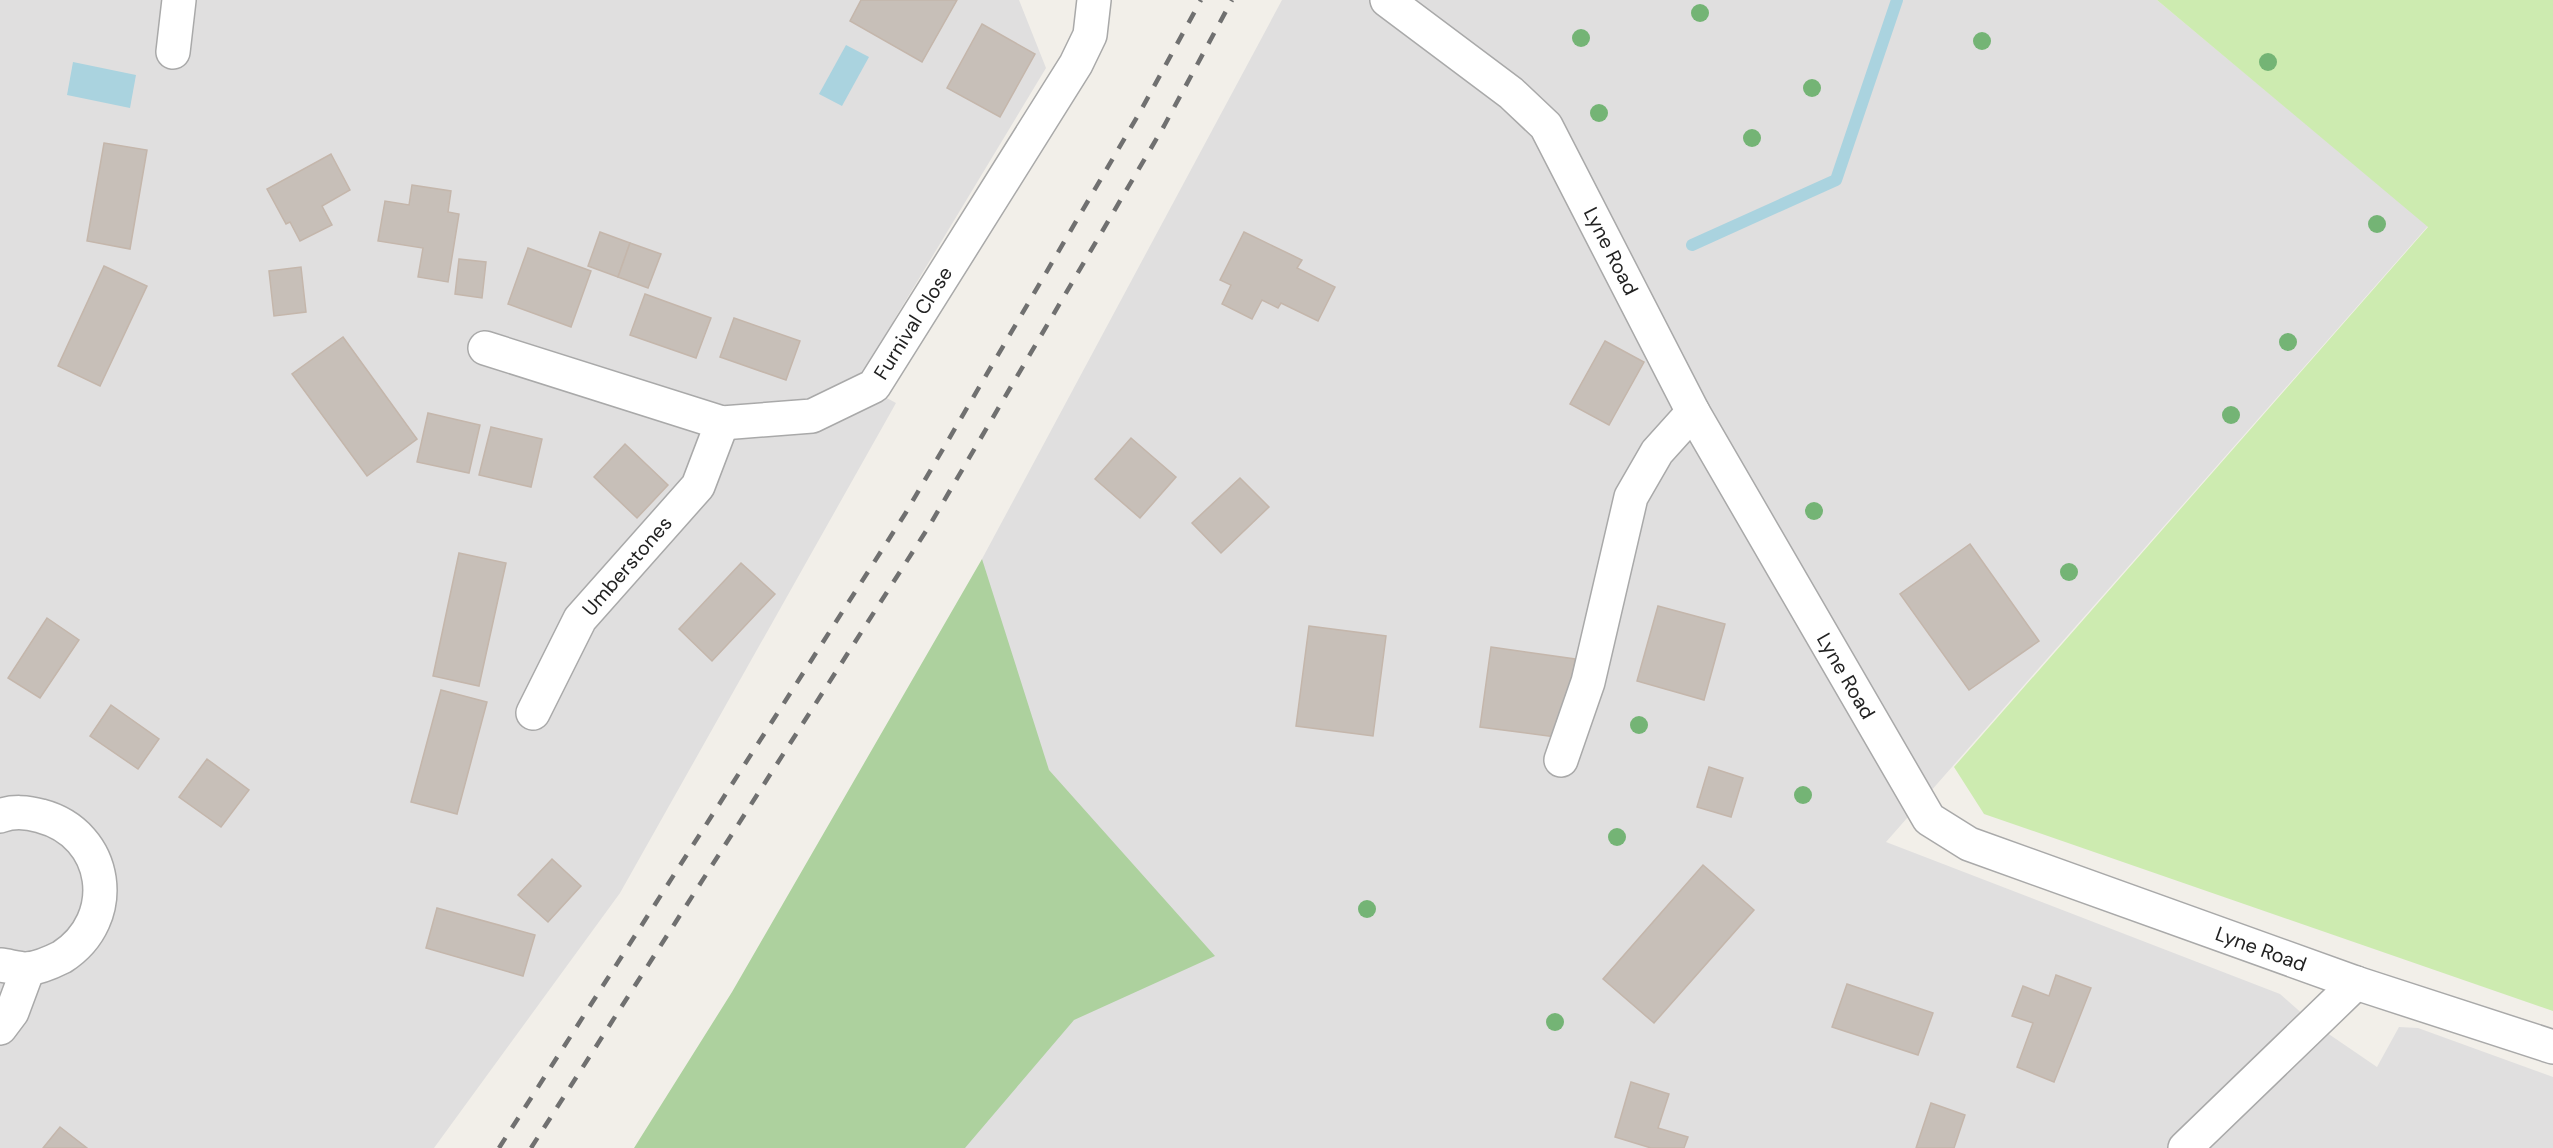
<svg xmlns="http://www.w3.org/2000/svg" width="2553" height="1148" font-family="'DM Sans',sans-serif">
<rect width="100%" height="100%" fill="#f2efe9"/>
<g fill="#e0dfdf">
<polygon points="0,0 1019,0 1046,68 894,320 883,396 896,403 620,893 434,1148 0,1148"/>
<polygon points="1282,0 2157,0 2428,226 1886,842 2280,994 2314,1024 2377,1067 2399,1027 2418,1028 2553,1077 2553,1148 962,1148 982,559"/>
</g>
<polygon fill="#cdebb0" points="2157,0 2553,0 2553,1011 1984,814 1954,767 2428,227"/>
<polygon fill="#add19e" points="982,559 1049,770 1215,956 1074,1020 965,1148 634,1148 732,992"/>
<g fill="#aad3df">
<polygon points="846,45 869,57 842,106 819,94"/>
<polygon points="73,62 136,75 130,108 67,95"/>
</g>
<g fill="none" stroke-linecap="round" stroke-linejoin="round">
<polyline stroke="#aad3df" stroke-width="12" points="1692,245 1836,180 1897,0"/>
</g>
<g fill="#c7bfb8" stroke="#c4b6ab" stroke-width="1.5">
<polygon points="861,0 957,0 922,62 850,21"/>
<polygon points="982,24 1035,54 1000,117 947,88"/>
<polygon points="104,143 147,150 130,249 87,241"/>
<polygon points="331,154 350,190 322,206 332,225 300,241 290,222 286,224 267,189"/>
<polygon points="412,185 451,191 448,212 459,214 448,282 418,277 423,248 378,241 385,201 409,205"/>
<polygon points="600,232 630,243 618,277 588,266"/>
<polygon points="1244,232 1302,260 1297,268 1335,287 1318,321 1281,303 1278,308 1262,300 1252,319 1222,304 1231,285 1220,280"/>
<polygon points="630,243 661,254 648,288 618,277"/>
<polygon points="528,248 591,271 571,327 508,304"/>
<polygon points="459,259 486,262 482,298 455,294"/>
<polygon points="104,266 147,286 100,386 58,366"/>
<polygon points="301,267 306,312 274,316 269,271"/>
<polygon points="645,294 711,318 696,358 630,335"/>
<polygon points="734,318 800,341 786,380 720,357"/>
<polygon points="343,337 417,439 367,476 292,374"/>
<polygon points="1605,341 1644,362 1609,425 1570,404"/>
<polygon points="428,413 480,425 469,473 417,462"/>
<polygon points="491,427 542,439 531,487 479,475"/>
<polygon points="1131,438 1176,477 1140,518 1095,479"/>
<polygon points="625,444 668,485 637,518 594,477"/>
<polygon points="1240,478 1269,507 1221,553 1192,523"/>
<polygon points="1970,544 2039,641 1969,690 1900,594"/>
<polygon points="459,553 506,563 479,686 433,676"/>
<polygon points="741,563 775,594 712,661 679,629"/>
<polygon points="1658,606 1725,624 1704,700 1637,681"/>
<polygon points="47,618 79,640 40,698 8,678"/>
<polygon points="1309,626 1386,636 1373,736 1296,726"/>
<polygon points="1491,647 1575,659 1563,738 1480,727"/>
<polygon points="441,690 487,702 457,814 411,802"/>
<polygon points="111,705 159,739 138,769 90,736"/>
<polygon points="207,759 249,790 221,827 179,797"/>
<polygon points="1709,767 1743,778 1731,817 1697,807"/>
<polygon points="552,859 581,886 548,922 518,895"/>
<polygon points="1703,865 1754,910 1654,1023 1603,979"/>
<polygon points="437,908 535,935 523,976 426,948"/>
<polygon points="2056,975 2091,988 2054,1082 2017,1067 2033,1023 2012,1016 2023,986 2049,996"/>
<polygon points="1847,984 1933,1013 1918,1055 1832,1027"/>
<polygon points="1631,1082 1669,1094 1658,1128 1688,1137 1684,1148 1651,1148 1615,1137"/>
<polygon points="1931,1103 1965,1115 1954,1148 1916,1148"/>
<polygon points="60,1127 87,1148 43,1148"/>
</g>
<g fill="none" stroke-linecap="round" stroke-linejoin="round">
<g stroke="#a9a9a9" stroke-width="36">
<g id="minor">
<polyline points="1387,0 1511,93 1546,126 1693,412 1929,819 1969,844 2356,983 2553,1047"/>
<polyline points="173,52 179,0"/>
<polyline points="485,348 722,423 812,416 874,386 1076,64 1090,35 1094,0"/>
<polyline points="533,713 580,619 698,486 722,423"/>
<polyline points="1561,760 1588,682 1631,497 1657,452 1693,412"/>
<path d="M0 816C12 811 28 812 41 816 109 834 121 919 62 957 52 962 39 968 27 969 19 969 9 966 0 965"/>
<polyline points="0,1028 12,1012 28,969"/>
<polyline points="2185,1148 2356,983"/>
</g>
</g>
<use href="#minor" stroke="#fff" stroke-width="33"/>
<g stroke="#707070" stroke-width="4.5" stroke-dasharray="12 12" stroke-linecap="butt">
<polyline points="499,1148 905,514 1140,112 1201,0"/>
<polyline points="531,1148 928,528 1164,126 1232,0"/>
</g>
</g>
<g fill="#74b475">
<circle cx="1700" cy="13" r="9"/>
<circle cx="1581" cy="38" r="9"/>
<circle cx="1982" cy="41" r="9"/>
<circle cx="2268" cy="62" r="9"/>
<circle cx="1812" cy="88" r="9"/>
<circle cx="1599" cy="113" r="9"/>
<circle cx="1752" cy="138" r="9"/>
<circle cx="2377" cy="224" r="9"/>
<circle cx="2288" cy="342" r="9"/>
<circle cx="2231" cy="415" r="9"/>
<circle cx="1814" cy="511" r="9"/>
<circle cx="2069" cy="572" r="9"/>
<circle cx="1639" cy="725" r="9"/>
<circle cx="1803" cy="795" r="9"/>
<circle cx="1617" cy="837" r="9"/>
<circle cx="1367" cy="909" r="9"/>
<circle cx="1555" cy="1022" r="9"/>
</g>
<g text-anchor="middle" stroke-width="5" stroke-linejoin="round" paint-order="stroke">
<g font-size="20" fill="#222" stroke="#fff">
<text transform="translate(1611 251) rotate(63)" y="7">Lyne Road</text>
<text transform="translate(913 323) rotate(-58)" y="7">Furnival Close</text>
<text transform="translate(627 566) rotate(-49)" y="7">Umberstones</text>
<text transform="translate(1846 676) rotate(60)" y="7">Lyne Road</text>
<text transform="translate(2261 949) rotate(20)" y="7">Lyne Road</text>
</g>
</g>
</svg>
